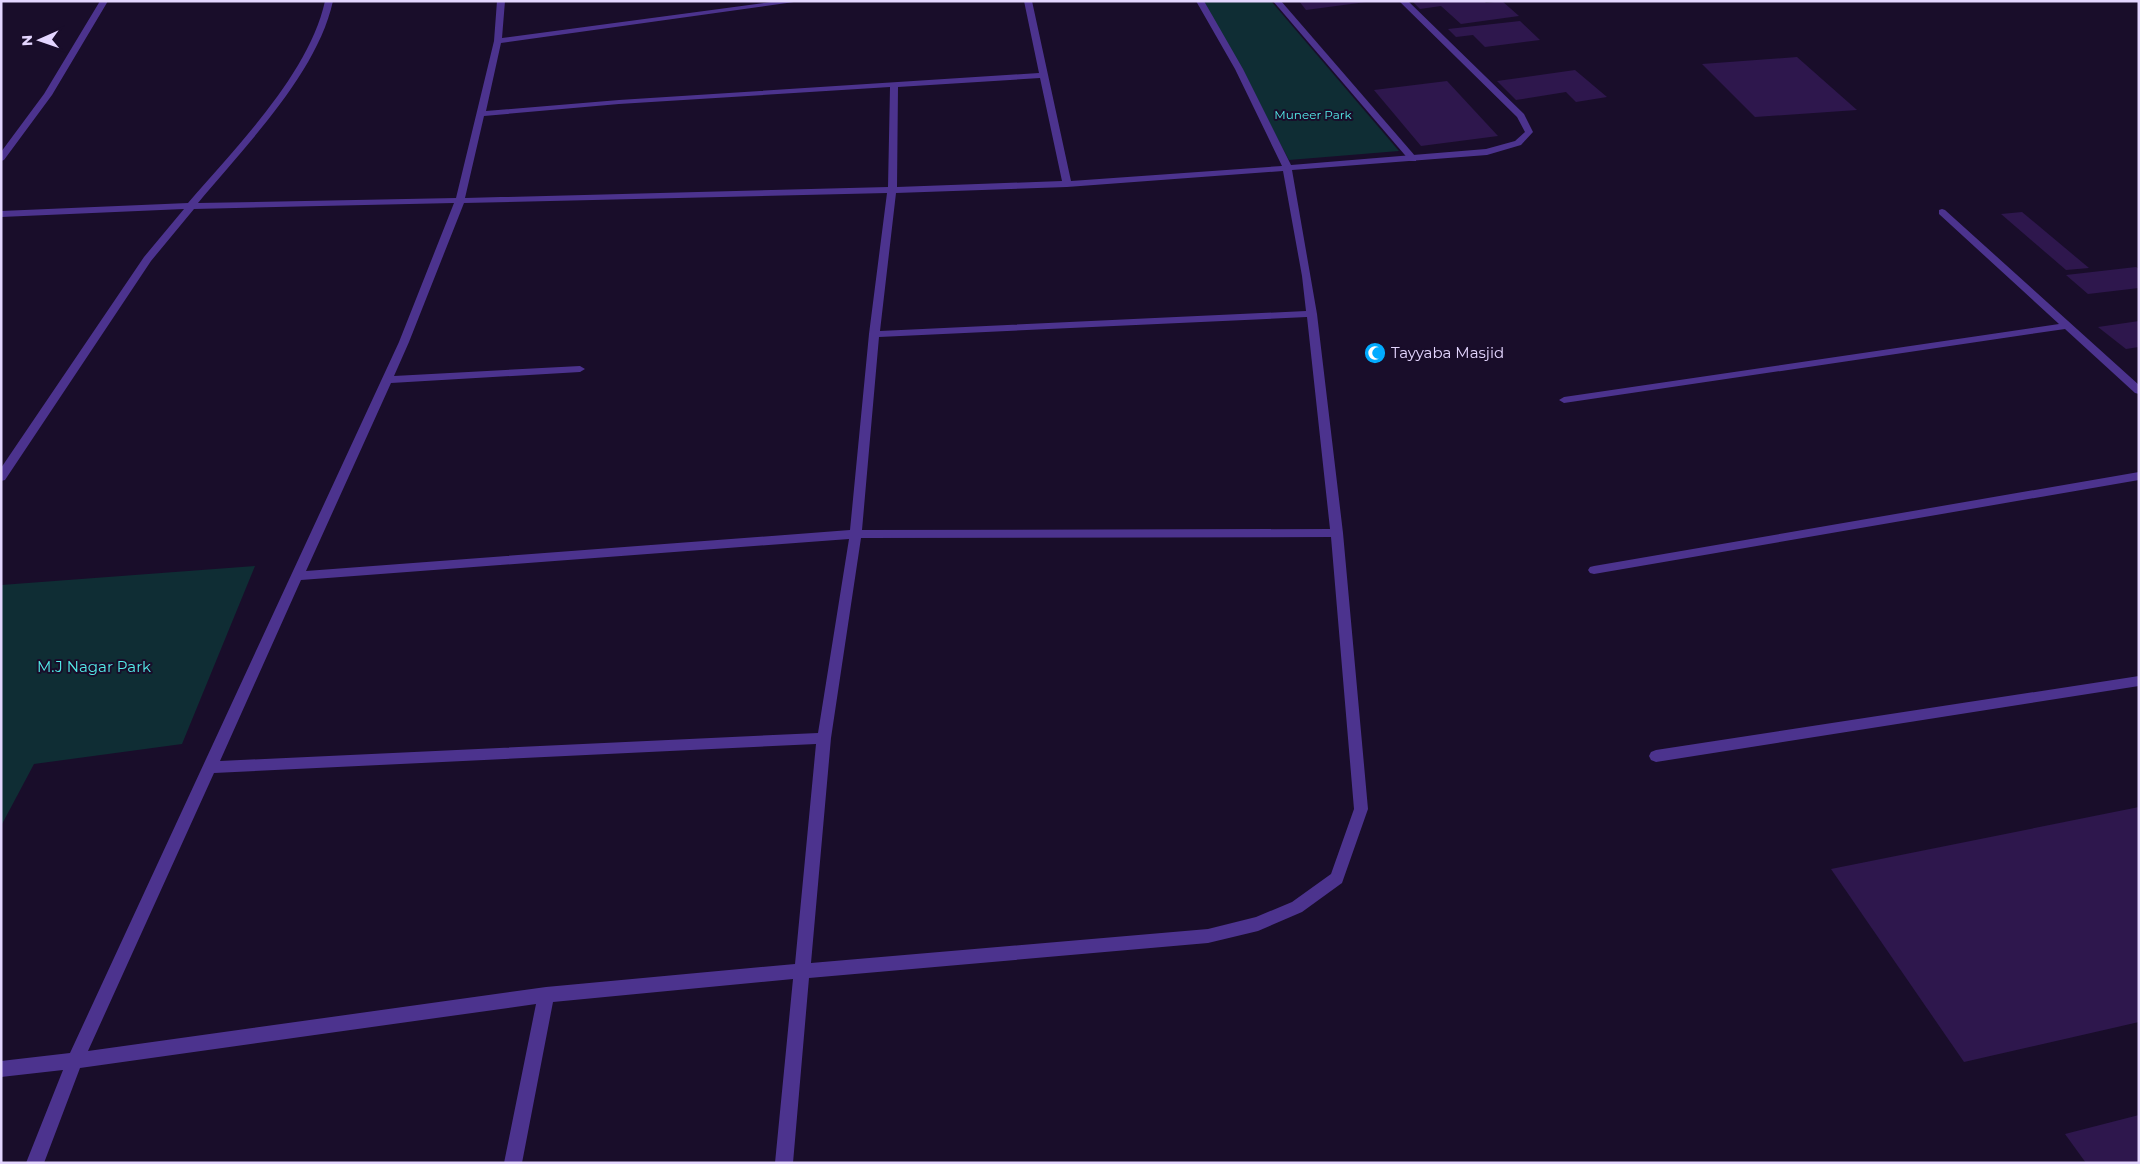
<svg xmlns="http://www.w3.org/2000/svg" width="2140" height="1164" font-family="Montserrat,sans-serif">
<rect width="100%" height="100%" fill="#190d2a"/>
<g fill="#0f2d34">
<polygon points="1204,1 1271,1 1399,151 1289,160"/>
<polygon points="255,566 182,744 34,764 1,826 1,585"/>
</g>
<g fill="#2e174d">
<polygon points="1299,1 1366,1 1366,2 1306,10"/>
<polygon points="1412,1 1484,1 1486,3 1502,1 1519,16 1461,24 1441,6 1420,9"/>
<polygon points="1520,21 1540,40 1485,47 1473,35 1456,37 1448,29"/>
<polygon points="1797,57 1857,110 1755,117 1702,64"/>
<polygon points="1575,70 1607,97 1576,102 1566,92 1516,100 1497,81"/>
<polygon points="1447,81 1498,136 1421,146 1374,90"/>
<polygon points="2022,212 2089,268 2066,270 2001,214"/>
<polygon points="2136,267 2139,269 2139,288 2088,294 2066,275"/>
<polygon points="2139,321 2139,347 2126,349 2098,327"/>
<polygon points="2139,807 2139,1022 1964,1062 1831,869"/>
<polygon points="2139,1115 2139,1163 2086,1163 2065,1134"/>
</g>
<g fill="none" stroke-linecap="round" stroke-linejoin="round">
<polygon fill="#4c338e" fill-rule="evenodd" points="1273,1 1281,1 1416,157 1416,161 1410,161"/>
<g fill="#4c338e" fill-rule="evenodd">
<polygon points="100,1 108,1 52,95 4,160 1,161 1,152 44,94"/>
<path d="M325 1H333C317 74 245 146 198 203L456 198 494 41 497 1H505L502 38 778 1H801L501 43 486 111 619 100 1039 73 1024 1H1032L1071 181 1282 166 1235 69 1196 1H1204L1243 69 1291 165 1486 149 1515 141 1525 132 1517 117 1399 1H1408L1524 114 1533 132 1521 145 1487 155 1292 170 1317 314 1343 533 1368 809 1342 883 1302 912 1258 931 1208 943 809 978 793 1163H775L793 979 553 1002 522 1163H504L536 1004 80 1068 44 1163H26L63 1070 1 1077V1061L70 1053 399 342 454 203 194 209 151 261 5 480 1 481V468L144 257 184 209 1 217V211L188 203C236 147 309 74 325 1ZM1040 78 1062 181 897 187 898 87ZM890 87 888 187 465 198 484 116 619 104ZM1283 171 1302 276 1306 311 880 331 896 193 1067 187ZM887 193 869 334 850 530 306 571 391 383 580 372 585 369 580 366 394 376 409 342 464 203ZM1307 317 1330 529 862 530 879 337ZM1331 537 1354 809 1331 874 1292 902 1256 917 1208 929 811 963 831 738 861 538ZM849 539 818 733 220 761 301 580ZM816 744 795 964 546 987 88 1051 214 773Z"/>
<polygon points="1942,209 1945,210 2139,385 2139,394 2135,393 2065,329 1564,403 1559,400 1564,397 2059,324 1939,214 1939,210"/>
<polygon points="2139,472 2139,480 1594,574 1590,573 1588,570 1590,567 1594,566"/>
<polygon points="2139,676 2139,686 1656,762 1651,760 1649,756 1651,752 1656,750"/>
</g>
</g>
<defs>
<g id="mosque-disc" transform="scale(1.125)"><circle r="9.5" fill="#02abff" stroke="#190d2a"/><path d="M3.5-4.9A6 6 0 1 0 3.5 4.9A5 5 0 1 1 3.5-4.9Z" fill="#fff"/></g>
</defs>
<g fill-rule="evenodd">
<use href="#mosque-disc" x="1375" y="353"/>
</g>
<g text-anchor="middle" stroke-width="4" stroke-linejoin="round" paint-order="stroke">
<g font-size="12" fill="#54edea" stroke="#190d2a">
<text x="1313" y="119">Muneer Park</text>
</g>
<g font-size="15" fill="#e4d6ff" stroke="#190d2a" text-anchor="start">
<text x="1391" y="358">Tayyaba Masjid</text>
</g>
<g font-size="15" fill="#54edea" stroke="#190d2a">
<text x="94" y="672">M.J Nagar Park</text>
</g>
</g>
<rect width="2140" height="1164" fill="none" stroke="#e4d6ff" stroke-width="5"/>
<g transform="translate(40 40) rotate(268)" stroke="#190d2a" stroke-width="4" paint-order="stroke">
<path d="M0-4L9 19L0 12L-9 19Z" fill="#e4d6ff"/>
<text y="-8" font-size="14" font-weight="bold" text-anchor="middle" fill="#e4d6ff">N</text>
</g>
</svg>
